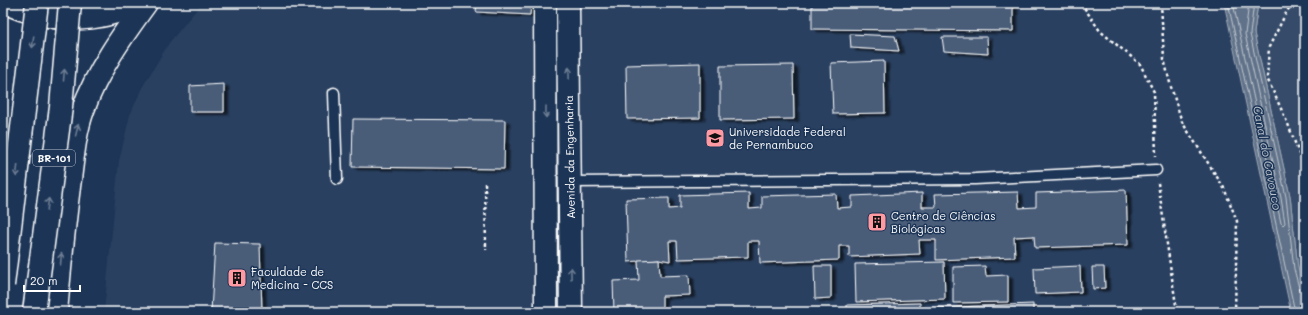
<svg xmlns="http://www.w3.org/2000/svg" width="1308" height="315" font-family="Mali,sans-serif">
<defs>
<filter id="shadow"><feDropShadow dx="4.5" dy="2.5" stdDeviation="1" flood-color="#0009"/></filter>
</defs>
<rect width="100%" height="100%" fill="#1d3557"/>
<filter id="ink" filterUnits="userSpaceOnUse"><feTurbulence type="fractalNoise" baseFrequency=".025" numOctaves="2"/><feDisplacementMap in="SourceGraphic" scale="8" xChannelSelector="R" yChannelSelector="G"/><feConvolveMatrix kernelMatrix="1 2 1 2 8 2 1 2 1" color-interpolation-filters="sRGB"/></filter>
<g filter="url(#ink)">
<polygon fill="#2a4161" points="202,3 1305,3 1305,312 104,312 119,161 130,115 143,86 169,43"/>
<polygon fill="#364b69" stroke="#9aa5b4" points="1258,3 1305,3 1305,294 1298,268 1290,196 1254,33"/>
<polygon fill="#617289" stroke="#a0aab8" points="1224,3 1258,3 1254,33 1290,196 1298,268 1305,294 1305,312 1291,312"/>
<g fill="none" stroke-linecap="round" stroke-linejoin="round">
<g stroke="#c0c7d0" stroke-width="1">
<polyline points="1228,3 1295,312"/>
<polyline points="1233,3 1281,223 1283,225 1285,223 1281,198 1245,34 1249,3"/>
<polyline points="1254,3 1250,34 1286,197 1294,269 1299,288 1305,291"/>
</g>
</g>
<g fill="#4a5d79" stroke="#fff" filter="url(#shadow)">
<polygon points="477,3 531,3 530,15 476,12"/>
<polygon points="812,3 1013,3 1013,31 812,29"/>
<polygon points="850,34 895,36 899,51 851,48"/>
<polygon points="942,37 987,37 988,54 944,51"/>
<polygon points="884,61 885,113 833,114 831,63"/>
<polygon points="700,63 700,118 627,119 626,65"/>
<polygon points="793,65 794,119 720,120 720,66"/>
<polygon points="224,84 224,112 190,112 190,86"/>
<polygon points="353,119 505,120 504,169 352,167"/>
<polygon points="1126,190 1128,245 1035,248 1034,236 1014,237 1015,257 936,260 936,240 919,240 920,254 849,257 849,246 839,246 839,260 760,263 759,241 748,241 748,257 678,259 677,241 669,241 670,261 659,259 628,262 626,199 669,198 669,209 680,208 680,195 749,193 749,209 762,208 762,196 836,194 837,208 852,207 852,196 922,193 922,207 936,207 935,194 1018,192 1019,208 1036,207 1036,193"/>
<polygon points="215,243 260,244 262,312 211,312"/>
<polygon points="659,259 660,276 689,275 690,295 662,296 662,311 690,310 690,312 614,312 613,281 639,280 638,260"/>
<polygon points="944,262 945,299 856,302 855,264"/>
<polygon points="814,266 831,266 831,298 815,299"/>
<polygon points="985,266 986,276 1008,275 1008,302 953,303 953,267"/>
<polygon points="1080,266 1081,292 1035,294 1034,268"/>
<polygon points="1092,267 1104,267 1105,288 1093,289"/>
<polygon points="920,303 920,312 847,312 847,305"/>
<polygon points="1033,304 1033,312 931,312 931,308"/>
</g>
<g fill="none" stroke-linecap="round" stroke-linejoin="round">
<g stroke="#fff" stroke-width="13">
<g id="service">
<polyline points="334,93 337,179"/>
<polyline points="570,182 975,179 1156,170"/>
</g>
</g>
<g stroke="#fff" stroke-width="25">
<g id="tertiary">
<polyline points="545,3 546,312"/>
<polyline points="568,3 571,312"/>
</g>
</g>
<g stroke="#fff" stroke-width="25">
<g id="secondary">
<path d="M6 3C48 22 96 25 137 3"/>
<path d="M56 312C60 267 64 223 70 179 73 156 75 132 83 110 97 71 122 36 146 3"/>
</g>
</g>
<g stroke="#fff" stroke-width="2.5" stroke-dasharray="3 3" stroke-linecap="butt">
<polyline points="1081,3 1100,31 1140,64 1154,92 1156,156"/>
<polyline points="1161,3 1164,59 1171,87 1182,122 1224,188 1237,221 1235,312"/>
<polyline points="1293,3 1287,11 1269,47 1267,78 1288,124 1304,167 1305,207"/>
<polyline points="485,183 486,250"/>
<polyline points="1158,183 1177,312"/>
</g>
<use href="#service" stroke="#1d3557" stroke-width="10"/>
<use href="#tertiary" stroke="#1d3557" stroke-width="22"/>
<use href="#secondary" stroke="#1d3557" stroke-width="22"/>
<g stroke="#fff" stroke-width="25" stroke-linecap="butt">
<g id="trunk-bridge">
<polyline points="3,285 37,3"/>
<polyline points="34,312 61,107 70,3"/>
</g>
</g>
<use href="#trunk-bridge" stroke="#1d3557" stroke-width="22"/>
</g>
<defs><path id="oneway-shaft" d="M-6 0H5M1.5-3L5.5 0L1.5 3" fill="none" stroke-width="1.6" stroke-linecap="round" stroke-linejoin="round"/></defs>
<g stroke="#6c7c92">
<use href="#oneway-shaft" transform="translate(33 42) rotate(97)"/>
<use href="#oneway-shaft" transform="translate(569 73) rotate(-91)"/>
<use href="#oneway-shaft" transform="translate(64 75) rotate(-85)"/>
<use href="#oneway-shaft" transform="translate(546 112) rotate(90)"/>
<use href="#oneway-shaft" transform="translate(77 130) rotate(-76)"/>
<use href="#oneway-shaft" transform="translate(17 171) rotate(97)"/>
<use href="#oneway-shaft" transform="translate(48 204) rotate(-82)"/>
<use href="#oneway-shaft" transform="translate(61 259) rotate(-85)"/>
<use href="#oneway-shaft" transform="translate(571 273) rotate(-91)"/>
</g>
</g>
<defs>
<g id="university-square" transform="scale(1)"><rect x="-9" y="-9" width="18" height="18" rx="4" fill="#ff9aa2" stroke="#1d3557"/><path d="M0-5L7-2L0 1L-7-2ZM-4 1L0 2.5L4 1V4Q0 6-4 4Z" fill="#111"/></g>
<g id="building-square" transform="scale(1)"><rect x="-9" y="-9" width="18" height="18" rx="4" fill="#ff9aa2" stroke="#1d3557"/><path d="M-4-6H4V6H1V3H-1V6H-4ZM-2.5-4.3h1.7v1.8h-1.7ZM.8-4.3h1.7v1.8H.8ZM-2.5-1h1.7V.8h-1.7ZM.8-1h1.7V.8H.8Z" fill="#111"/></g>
</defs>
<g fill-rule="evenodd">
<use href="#university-square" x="715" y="138"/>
<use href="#building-square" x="877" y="222"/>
<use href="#building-square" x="237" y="278"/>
</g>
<g text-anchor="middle" stroke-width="3" stroke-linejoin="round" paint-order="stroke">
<rect fill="#1d3557" stroke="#bbc2cd" stroke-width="1" x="33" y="150" width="42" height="16" rx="3"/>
<g font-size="10" font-weight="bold" fill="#fff">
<text x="54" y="162">BR-101</text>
</g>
<g font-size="11" fill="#fff" stroke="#1d3557" text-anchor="start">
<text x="729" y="136">Universidade Federal<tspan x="729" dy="13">de Pernambuco</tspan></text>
<text x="891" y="220">Centro de Ciências<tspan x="891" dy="13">Biológicas</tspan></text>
<text x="251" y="276">Faculdade de<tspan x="251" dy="13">Medicina - CCS</tspan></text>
</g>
<g font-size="11" fill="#fff" stroke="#1d3557">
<text transform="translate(570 157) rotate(-91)" y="4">Avenida da Engenharia</text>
</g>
<g font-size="12" font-style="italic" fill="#b8c0ca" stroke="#1d3557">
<text transform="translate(1267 158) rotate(79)" y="4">Canal do Cavouco</text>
</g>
</g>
<rect width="1308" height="315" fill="none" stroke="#1d3557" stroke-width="16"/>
<rect x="8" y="8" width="1292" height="299" fill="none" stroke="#fff" stroke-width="1.5" filter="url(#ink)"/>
<path d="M24 285v6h56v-6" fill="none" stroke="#ffffff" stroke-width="2"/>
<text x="30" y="285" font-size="12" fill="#ffffff" stroke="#1d3557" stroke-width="3" paint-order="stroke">20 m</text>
</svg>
